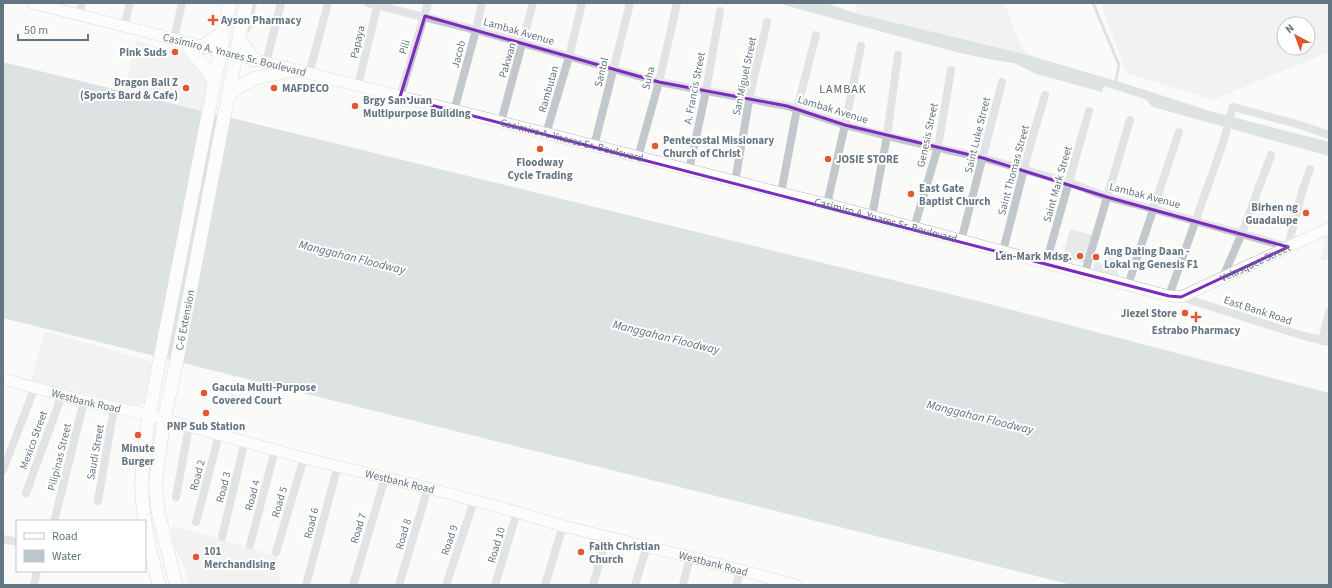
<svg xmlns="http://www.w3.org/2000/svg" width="1332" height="588" font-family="'Source Sans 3',sans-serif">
<rect width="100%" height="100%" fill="#fafaf8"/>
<g fill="#e8e9e9" fill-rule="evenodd">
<polygon points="858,3 1004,3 1020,43 1028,55 855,13"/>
<path d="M1101 3H1329V52L1213 100 1126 73ZM1284 24H1308V48H1284Z"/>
<polygon points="136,41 201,60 211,71 202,110 124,89"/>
<polygon points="1070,229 1093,235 1085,263 1063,257"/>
<polygon points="1329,236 1329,260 1321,260 1325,237"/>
<polygon points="1106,256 1113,258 1119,276 1093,269 1095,262 1103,264"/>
<polygon points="45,331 152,362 145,402 142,404 134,407 31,380"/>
<polygon points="171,525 277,556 280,585 189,585 183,564 173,546"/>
</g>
<g fill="#bbc7cb">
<polygon points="777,3 826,3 855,13 1028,55 1123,83 1213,112 1329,142 1329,156 1153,107 1145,99 1104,86 1102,92 1036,74 1014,63 993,60 960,53"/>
<polygon points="3,62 966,298 1329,393 1329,585 1072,585 3,318"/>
</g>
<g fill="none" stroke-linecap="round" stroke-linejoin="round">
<polyline stroke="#bbc7cb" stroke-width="3" points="1093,3 1119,65 1115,84"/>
<g stroke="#b3babf" stroke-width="12">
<g id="secondary">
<path id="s1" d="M32 3 781 193 827 204 1169 296 1181 297 1329 228"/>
<path id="s2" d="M3 379 84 401 149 415 304 458 428 488 517 512 563 526 690 557 796 585"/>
</g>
</g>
<g stroke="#b5babe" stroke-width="14">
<g id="primary">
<polyline points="239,38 254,60"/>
<path d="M179 41C195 53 205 66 214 82"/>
<polyline points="202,47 224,31"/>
<polyline points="228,96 240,86 256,78 294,70"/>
<path d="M145 521C138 486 144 450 149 415L230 3"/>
<polyline points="145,523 150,550 159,585"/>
<path id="s3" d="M176 585 158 511 155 486 164 419 176 365 246 3"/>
</g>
</g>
<g stroke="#c3c8cc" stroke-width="8">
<polyline points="368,3 476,30 659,82 787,106 845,125 887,136 983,158 1068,182 1107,197 1153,209 1288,247 1302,192 1310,169"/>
<polyline points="79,15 82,3"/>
<polyline points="124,26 130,3"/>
<polyline points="247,28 253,3"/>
<polyline points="174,39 182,3"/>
<polyline points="266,63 281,3"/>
<polyline points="309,74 328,3"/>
<polyline points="358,85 378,3"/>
<polyline points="400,97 428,3"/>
<polyline points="454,111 476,30 482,3"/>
<polyline points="501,122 533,3"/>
<polyline points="546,134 569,57 582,3"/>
<polyline points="594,146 630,3"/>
<polyline points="638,157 659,82 677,3"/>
<polyline points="689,170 706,91 720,11"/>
<polyline points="735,182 750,95 767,22"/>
<polyline points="781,193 797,109 816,35"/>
<polyline points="827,204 845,125 861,46"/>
<polyline points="872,216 887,136 898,55"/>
<polyline points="914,228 938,147 951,70"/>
<polyline points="961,241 1002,82"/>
<polyline points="1003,251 1030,146 1045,95"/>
<polyline points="1046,263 1089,111"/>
<polyline points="1085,272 1130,120"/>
<polyline points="1223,277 1242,233 1271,155"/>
<polyline points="1128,285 1179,132"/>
<polyline points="1169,296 1223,143 1233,107 1297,124 1329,135"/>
<polyline points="1181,297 1300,335 1329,342"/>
<polyline points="1322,341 1329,312"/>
<polyline points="3,470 35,387"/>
<polyline points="26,493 62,395"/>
<polyline points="176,497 189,426"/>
<polyline points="98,501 114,408"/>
<polyline points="55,518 84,401"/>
<polyline points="196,522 219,435"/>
<polyline points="222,537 245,441"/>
<polyline points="3,539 17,542"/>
<polyline points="250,545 275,450"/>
<polyline points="276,552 304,458"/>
<polyline points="34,585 37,571"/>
<polyline points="306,585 338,465"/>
<polyline points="353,585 385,478"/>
<polyline points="399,585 428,488"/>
<polyline points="446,585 474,501"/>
<polyline points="495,585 517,512"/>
<polyline points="545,585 563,526"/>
<polyline points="593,585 607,537"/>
<polyline points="635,585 647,546"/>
<polyline points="683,585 690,557"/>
<polyline points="736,585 741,571"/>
</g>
<use href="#secondary" stroke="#fff" stroke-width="11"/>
<use href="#primary" stroke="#fff" stroke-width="13"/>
</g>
<path d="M0 0H1332V588H0ZM425 16 659 82 787 106 845 125 983 158 1107 197 1288 247 1181 297 1169 296 400 97Z" fill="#fafaf8" fill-opacity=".55" fill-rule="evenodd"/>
<path fill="none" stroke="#7b2cbf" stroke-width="3" stroke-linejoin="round" d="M425 16 659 82 787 106 845 125 983 158 1107 197 1288 247 1181 297 1169 296 400 97Z"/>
<g fill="#e4572e" stroke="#fff" stroke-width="1.5">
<path d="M211 14h4v4h4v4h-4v4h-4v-4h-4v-4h4z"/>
<circle cx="175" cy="52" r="4"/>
<circle cx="186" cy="88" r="4"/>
<circle cx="274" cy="88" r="4"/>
<circle cx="355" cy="106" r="4"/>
<circle cx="655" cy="146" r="4"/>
<circle cx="540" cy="149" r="4"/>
<circle cx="828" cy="159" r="4"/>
<circle cx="911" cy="194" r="4"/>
<circle cx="1306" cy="213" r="4"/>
<circle cx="1080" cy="256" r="4"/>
<circle cx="1096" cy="257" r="4"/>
<circle cx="1185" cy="313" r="4"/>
<path d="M1194 311h4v4h4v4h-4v4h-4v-4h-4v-4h4z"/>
<circle cx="204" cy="393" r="4"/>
<circle cx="206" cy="413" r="4"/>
<circle cx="138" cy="435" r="4"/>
<circle cx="581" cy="552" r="4"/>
<circle cx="196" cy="557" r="4"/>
</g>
<g text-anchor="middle" stroke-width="4" stroke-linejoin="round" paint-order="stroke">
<g font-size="11" font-weight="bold" fill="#657683" stroke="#fff" text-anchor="start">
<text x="221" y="24">Ayson Pharmacy</text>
<text x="167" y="56" text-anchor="end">Pink Suds</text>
<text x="178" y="86" text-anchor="end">Dragon Ball Z<tspan x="178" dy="13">(Sports Bard &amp; Cafe)</tspan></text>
<text x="282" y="92">MAFDECO</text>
<text x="363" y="104">Brgy San Juan<tspan x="363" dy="13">Multipurpose Building</tspan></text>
<text x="663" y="144">Pentecostal Missionary<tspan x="663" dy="13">Church of Christ</tspan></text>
<text x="836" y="163">JOSIE STORE</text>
<text x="540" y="166" text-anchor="middle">Floodway<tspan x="540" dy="13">Cycle Trading</tspan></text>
<text x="919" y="192">East Gate<tspan x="919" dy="13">Baptist Church</tspan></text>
<text x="1298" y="211" text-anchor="end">Birhen ng<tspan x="1298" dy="13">Guadalupe</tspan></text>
<text x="1104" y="255">Ang Dating Daan -<tspan x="1104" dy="13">Lokal ng Genesis F1</tspan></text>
<text x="1072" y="260" text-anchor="end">Len-Mark Mdsg.</text>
<text x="1177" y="317" text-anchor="end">Jiezel Store</text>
<text x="1196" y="334" text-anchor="middle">Estrabo Pharmacy</text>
<text x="212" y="391">Gacula Multi-Purpose<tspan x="212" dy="13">Covered Court</tspan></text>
<text x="206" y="430" text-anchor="middle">PNP Sub Station</text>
<text x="138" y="452" text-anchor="middle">Minute<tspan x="138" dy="13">Burger</tspan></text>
<text x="589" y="550">Faith Christian<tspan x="589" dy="13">Church</tspan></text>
<text x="204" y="555">101<tspan x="204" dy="13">Merchandising</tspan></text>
</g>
<g font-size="11" fill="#657683" stroke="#fff">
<text transform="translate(519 31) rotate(16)" y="4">Lambak Avenue</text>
<text transform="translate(357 42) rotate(-77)" y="4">Papaya</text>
<text transform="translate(404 47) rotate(-73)" y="4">Pili</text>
<text transform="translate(458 54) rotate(-75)" y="4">Jacob</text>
<text dy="4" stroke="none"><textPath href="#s1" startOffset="209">Casimiro A. Ynares Sr. Boulevard</textPath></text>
<text transform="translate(507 60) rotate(-74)" y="4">Pakwan</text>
<text transform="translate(601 72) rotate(-76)" y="4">Santol</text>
<text transform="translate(744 76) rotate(-78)" y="4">San Miguel Street</text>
<text transform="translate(648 78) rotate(-76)" y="4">Suha</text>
<text transform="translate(694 88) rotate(-79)" y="4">A. Francis Street</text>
<text transform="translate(548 89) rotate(-74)" y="4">Rambutan</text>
<text transform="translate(833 109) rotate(17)" y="4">Lambak Avenue</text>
<text transform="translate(927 135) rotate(-78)" y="4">Genesis Street</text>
<text transform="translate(977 135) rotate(-76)" y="4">Saint Luke Street</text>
<text dy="4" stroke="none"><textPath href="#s1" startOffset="557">Casimiro A. Ynares Sr. Boulevard</textPath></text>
<text transform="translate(1013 170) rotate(-75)" y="4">Saint Thomas Street</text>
<text transform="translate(1057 184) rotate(-74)" y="4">Saint Mark Street</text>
<text transform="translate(1145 195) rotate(15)" y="4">Lambak Avenue</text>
<text dy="4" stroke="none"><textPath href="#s1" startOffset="881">Casimiro A. Ynares Sr. Boulevard</textPath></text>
<text dy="4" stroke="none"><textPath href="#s1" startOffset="1268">Velasquez Street</textPath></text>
<text transform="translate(1258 310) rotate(18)" y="4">East Bank Road</text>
<text dy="4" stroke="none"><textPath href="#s3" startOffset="270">C-6 Extension</textPath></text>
<text dy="4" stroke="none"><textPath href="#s2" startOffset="86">Westbank Road</textPath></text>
<text transform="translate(33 440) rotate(-70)" y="4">Mexico Street</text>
<text transform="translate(95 452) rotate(-80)" y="4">Saudi Street</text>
<text transform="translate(59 457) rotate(-76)" y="4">Pilipinas Street</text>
<text transform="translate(197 475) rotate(-75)" y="4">Road 2</text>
<text dy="4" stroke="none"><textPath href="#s2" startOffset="410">Westbank Road</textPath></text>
<text transform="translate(223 487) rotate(-76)" y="4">Road 3</text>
<text transform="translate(252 495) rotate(-75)" y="4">Road 4</text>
<text transform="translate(279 502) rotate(-74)" y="4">Road 5</text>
<text transform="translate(311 523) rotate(-76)" y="4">Road 6</text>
<text transform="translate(358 528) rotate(-73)" y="4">Road 7</text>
<text transform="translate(403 534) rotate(-74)" y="4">Road 8</text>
<text transform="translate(449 540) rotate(-72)" y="4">Road 9</text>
<text transform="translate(496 545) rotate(-73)" y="4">Road 10</text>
<text dy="4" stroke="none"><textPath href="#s2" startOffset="734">Westbank Road</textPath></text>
</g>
<g font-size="12" letter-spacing="1" fill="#57646e" stroke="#fff">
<text x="843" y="93">LAMBAK</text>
</g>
<g font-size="12" font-style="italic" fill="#60757c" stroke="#fff">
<text transform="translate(352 257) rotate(14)" y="4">Manggahan Floodway</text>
<text transform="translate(666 337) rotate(14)" y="4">Manggahan Floodway</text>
<text transform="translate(980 417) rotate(14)" y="4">Manggahan Floodway</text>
</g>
</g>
<rect width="1332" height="588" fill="none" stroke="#657683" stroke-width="8"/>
<rect x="16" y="520" width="130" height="52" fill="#ffffff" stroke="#c1c8cd"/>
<rect x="24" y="533" width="20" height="6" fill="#ffffff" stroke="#c1c8cd"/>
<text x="52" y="540" font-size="12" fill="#657683">Road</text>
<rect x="24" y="550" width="20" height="12" fill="#bbc7cb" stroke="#c1c8cd"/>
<text x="52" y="560" font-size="12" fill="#657683">Water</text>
<g transform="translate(1296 36) rotate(319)"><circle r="19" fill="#ffffff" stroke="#c1c8cd"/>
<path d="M0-3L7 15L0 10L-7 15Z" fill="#e4572e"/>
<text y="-6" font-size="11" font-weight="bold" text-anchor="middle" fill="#657683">N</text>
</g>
<path d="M18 34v6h70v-6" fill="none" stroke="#657683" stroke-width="2"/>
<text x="24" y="34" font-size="12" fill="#657683" stroke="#ffffff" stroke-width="3" paint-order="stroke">50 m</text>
</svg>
